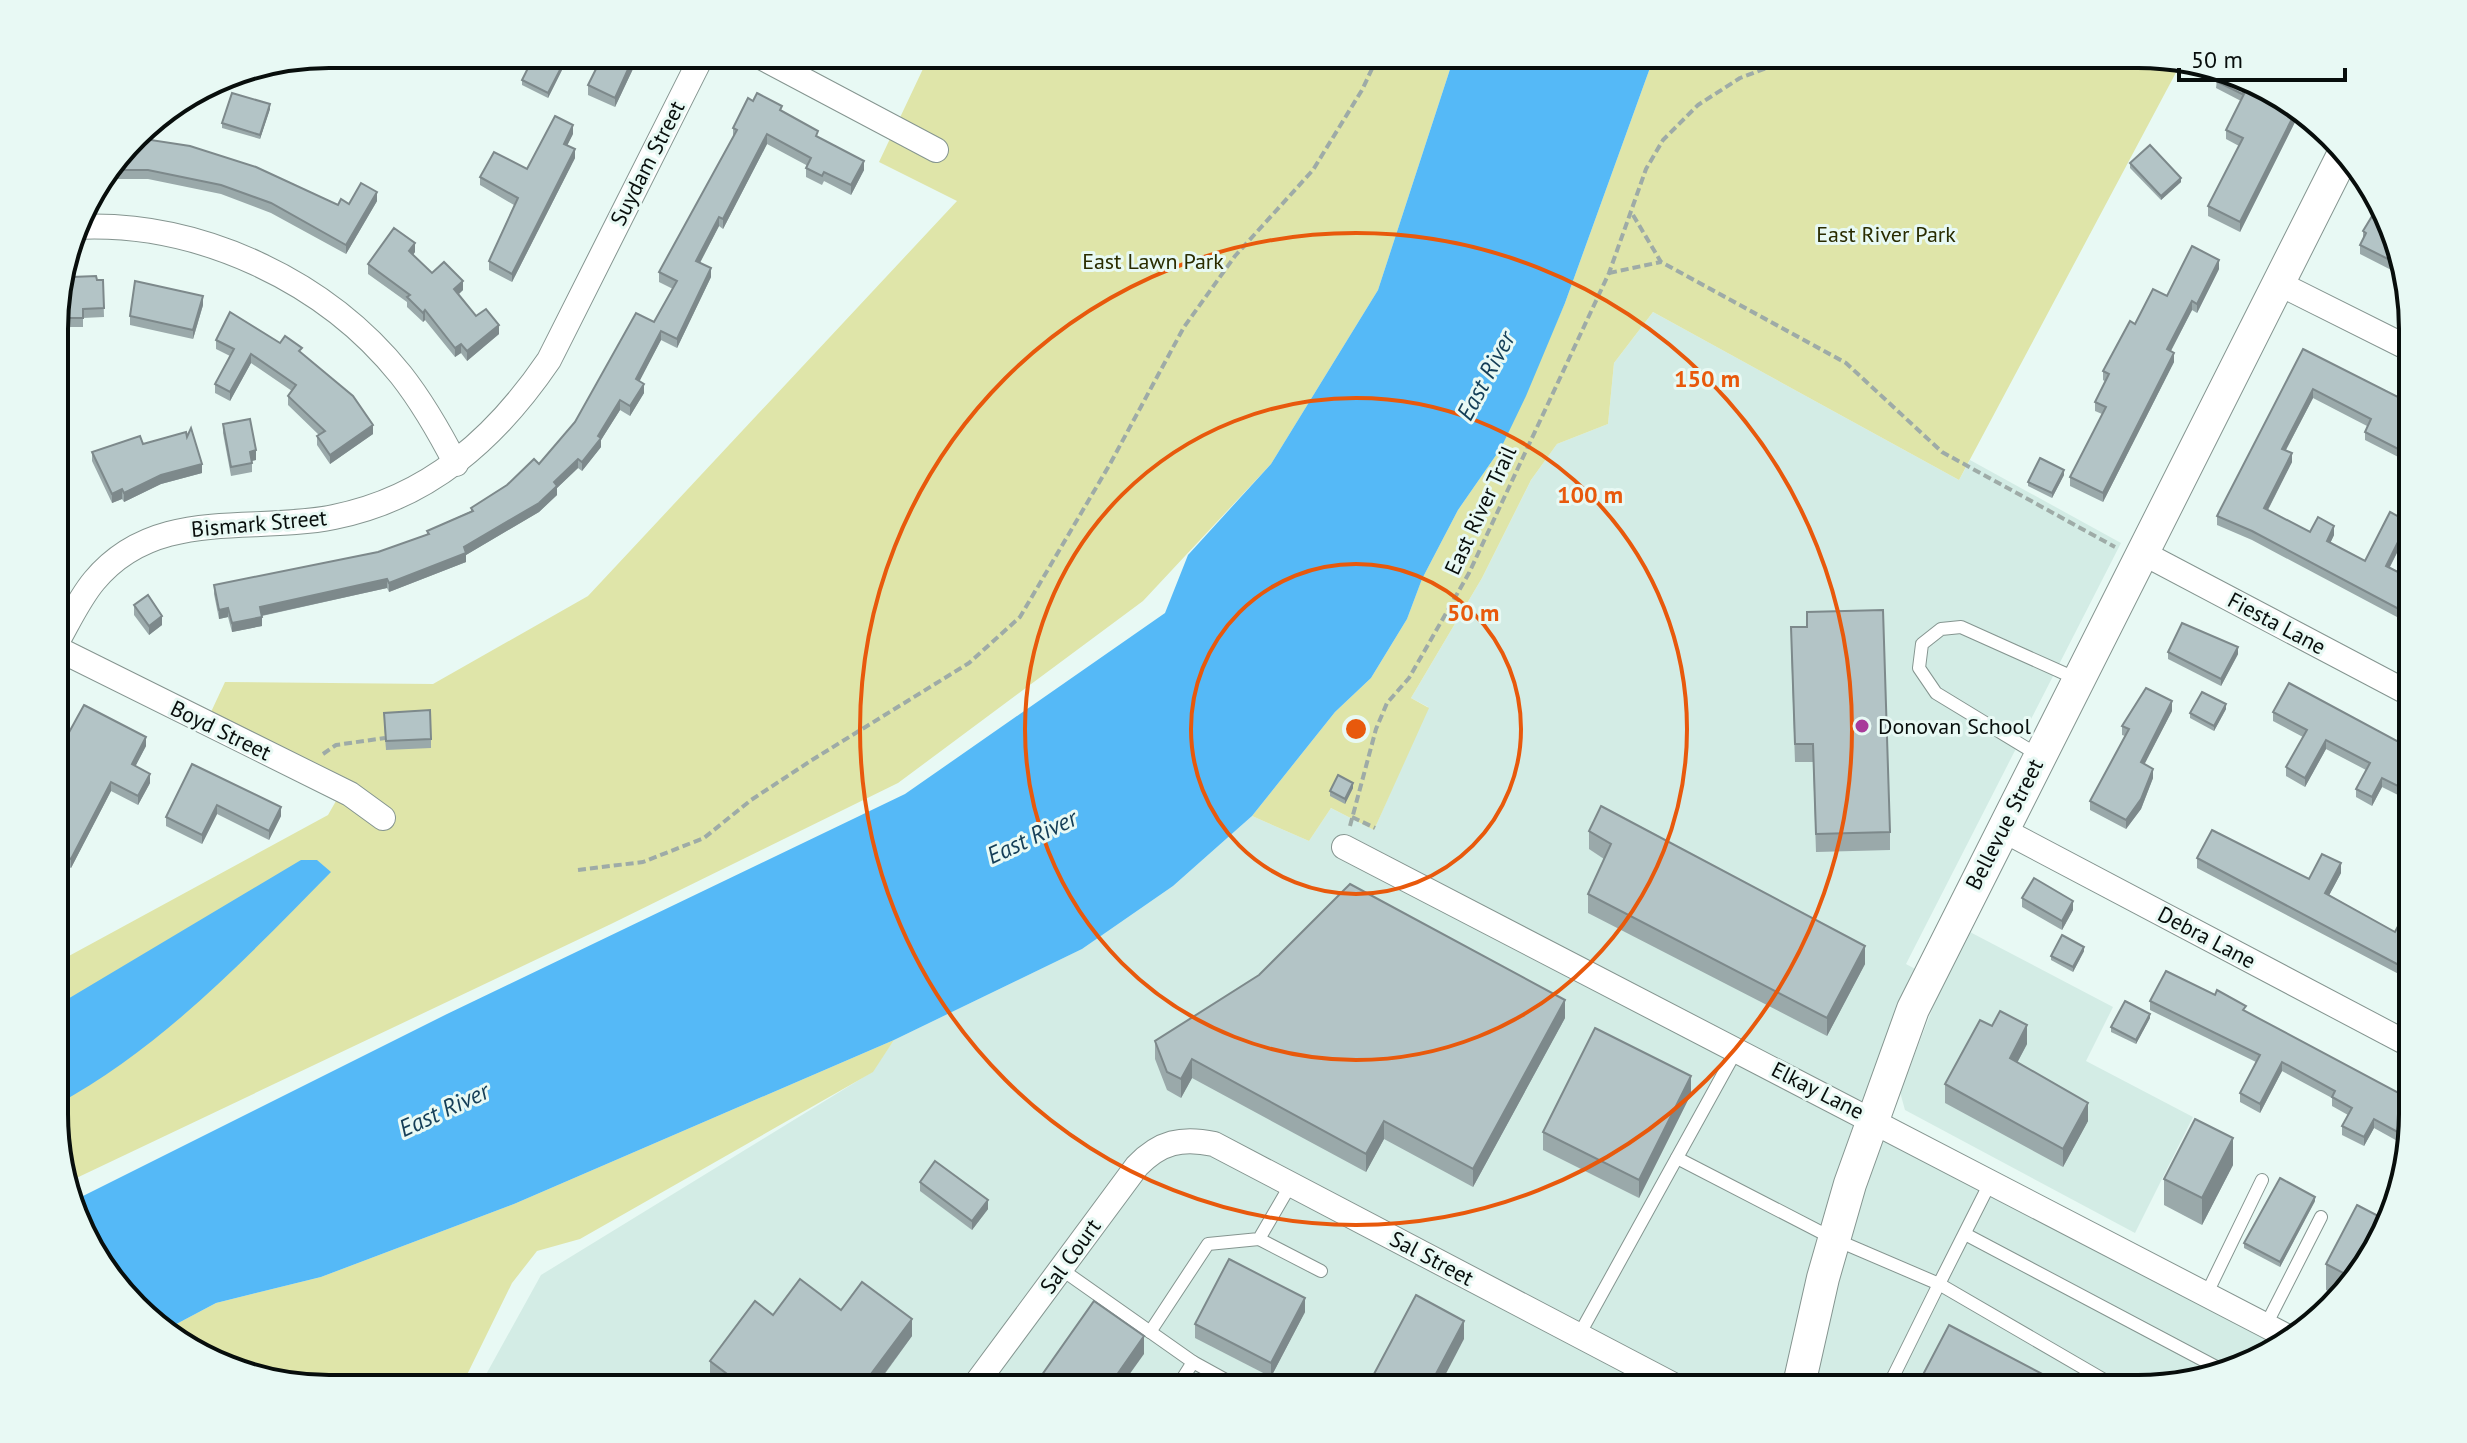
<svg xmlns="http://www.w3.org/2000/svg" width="2467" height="1443" font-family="'PT Sans',sans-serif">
<rect width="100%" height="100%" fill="#e8f9f4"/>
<g fill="#d3ece5">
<polygon points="1653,312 1959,480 1970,460 2121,543 1906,964 1928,976 1874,1119 2290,1338 2276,1352 2155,1388 478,1389 541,1275 872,1072 894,1040 1082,949 1173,886 1252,816 1309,841 1331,808 1374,830 1428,707 1411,698 1482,578 1531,480 1557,444 1608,424 1614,363"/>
<polygon points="1968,931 2113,1007 2086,1061 2193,1117 2135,1233 1905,1110 1900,1092 1935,1002"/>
</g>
<g fill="#dfe5a9">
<polygon points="930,54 1455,54 1378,290 1271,464 1143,601 898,783 611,924 68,1182 56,1149 56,963 328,815 348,780 211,712 225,682 433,684 588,596 957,201 879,162"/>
<polygon points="1655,54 2138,54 2180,65 1959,480 1653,312 1614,363 1608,424 1557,444 1531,480 1482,578 1411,698 1429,708 1374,830 1331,808 1309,841 1252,816 1335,712 1371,678 1407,619 1422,579 1458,510 1501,448 1565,303"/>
<polygon points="894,1040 873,1072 580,1239 537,1251 512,1283 460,1389 329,1389 191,1352 167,1329 216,1303 321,1277 514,1204"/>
</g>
<g fill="#55b9f7">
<polygon points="1455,54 1655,54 1565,303 1526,396 1501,448 1458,510 1422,579 1407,619 1371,678 1335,712 1252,816 1173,886 1082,949 894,1040 514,1204 321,1277 216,1303 167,1329 100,1266 75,1200 447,1014 905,794 1165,613 1188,555 1271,464 1378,290"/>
<path d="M301 860H317L331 872C248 956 162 1048 56 1105V1006Z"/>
</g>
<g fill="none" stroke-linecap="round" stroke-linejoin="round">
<g stroke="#859590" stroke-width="14">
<g id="lane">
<polyline points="2038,755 1936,693 1919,668 1922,644 1941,629 1961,627 2077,679"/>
<polyline points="1677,1158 1834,1239 1939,1284 1887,1389"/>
<polyline points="1991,1181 1939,1284 2118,1388"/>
<polyline points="1965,1234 2220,1369"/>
<polyline points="1259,1239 1321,1271"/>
<polyline points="1061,1269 1193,1362 1176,1389"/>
<polyline points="2207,1293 2262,1180"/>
<polyline points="2266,1325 2321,1217"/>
<polyline points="1150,1332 1208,1244 1259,1239 1291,1184"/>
<polyline points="1579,1335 1737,1049"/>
<polyline points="1193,1362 1242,1389"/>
<polyline points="1632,1389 1642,1368"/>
</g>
</g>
<g stroke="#859590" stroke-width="26">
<g id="street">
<polyline points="755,54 936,150"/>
<path d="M76 227C198 221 325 280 401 375 423 403 440 433 456 464"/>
<polyline points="2278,283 2412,350"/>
<polyline points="2141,552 2412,695"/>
<path d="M56 644C68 623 79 599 94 581 156 506 251 534 334 517 429 498 496 438 549 360L703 54"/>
<polyline points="56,648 350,794 383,818"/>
<polyline points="2001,829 2412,1046"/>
<polyline points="1344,847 2290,1338"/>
<path d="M972 1389 1137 1166C1160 1142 1182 1137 1214 1144L1681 1389"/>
</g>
</g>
<g stroke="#859590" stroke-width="34">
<polyline id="secondary" points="1798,1389 1823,1278 1850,1184 1913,1009 2342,157"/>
</g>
<g stroke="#9eaba7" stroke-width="4" stroke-dasharray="8 4" stroke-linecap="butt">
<polyline points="1633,215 1661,262 1846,363 1942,452 2115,547"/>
<polyline points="1609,273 1661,262"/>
<polyline points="323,754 336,745 385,738"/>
<polyline points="1352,817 1375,828"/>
<polyline points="1350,826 1376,729 1387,703 1409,678 1469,573 1609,273 1646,169 1663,140 1698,105 1740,78 1803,54"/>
<polyline points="578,870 643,862 704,838 751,800 812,760 969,663 1020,617 1110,464 1184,327 1235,256 1313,170 1362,90 1379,54"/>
</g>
<use href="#lane" stroke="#fff" stroke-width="12"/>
<use href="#street" stroke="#fff" stroke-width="24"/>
<use href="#secondary" stroke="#fff" stroke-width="32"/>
</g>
<g fill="#9aa9aa">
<polygon points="572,54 640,54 615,107 588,95 588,85 597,67"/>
<polygon points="562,70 548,98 522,85 522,80"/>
<polygon points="2210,74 2251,84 2250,87 2296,120 2240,232 2208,216 2208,206 2239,146 2226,139 2226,130 2241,101 2216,88 2217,79"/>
<polygon points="270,109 260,139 222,128 222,123"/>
<polygon points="782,111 864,170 851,195 824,181 822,185 806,177 806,168 808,166 767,144 723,229 719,226 700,263 711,277 677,348 661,340 639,381 644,393 630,416 620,410 601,440 601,447 582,471 578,468 557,488 557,495 539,512 466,555 466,562 389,592 387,588 262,616 262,626 232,632 228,617 219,619 214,594 214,585 378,552 427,535 427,531 471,511 471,508 539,464 575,422 654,322 673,289 659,282 659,272 733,137 733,128"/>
<polygon points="145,126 144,139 338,205 377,201 346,254 271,213 221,194 148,179 104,179"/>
<polygon points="573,134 567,145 575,158 512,282 489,270 489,261 514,205 480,185 480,177 527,169"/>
<polygon points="2130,163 2181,182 2161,200 2130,168"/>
<polygon points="2380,203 2401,275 2360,254 2360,245 2363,240 2363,231"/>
<polygon points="415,252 413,255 432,273 463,290 458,294 476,316 499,334 467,361 461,353 455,357 425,320 423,322 407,307 407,302 368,274 368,264"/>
<polygon points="2219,269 2197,313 2192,310 2171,351 2174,362 2103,502 2070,486 2070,477 2102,414 2095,411 2095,402 2106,382 2103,380 2103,371 2135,324 2167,296"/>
<polygon points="97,280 103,280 104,317 83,318 83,327 56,327 56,294"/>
<polygon points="203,305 193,339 130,325 130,316"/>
<polygon points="216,340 280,343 302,353 373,434 330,464 317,445 317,436 319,435 288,405 288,396 292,391 251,363 230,401 215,393 215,384 230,356 216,349"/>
<polygon points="2303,349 2412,404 2412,471 2410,469 2410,463 2365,440 2365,432 2367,426 2313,398 2286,450 2292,462 2268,510 2310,532 2334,535 2330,543 2365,561 2408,531 2390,567 2412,579 2412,625 2252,540 2217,525 2217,516"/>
<polygon points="223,424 256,460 252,461 252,472 231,476 223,433"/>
<polygon points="187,437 202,473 161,484 124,502 122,499 112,503 92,461 92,452"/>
<polygon points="2064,475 2052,498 2028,486 2028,482"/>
<polygon points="134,605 162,625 149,635 134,615"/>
<polygon points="1791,646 1890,832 1890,850 1816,852 1813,762 1795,762"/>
<polygon points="2168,652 2238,654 2221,686 2168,659"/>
<polygon points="2226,709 2214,731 2190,718 2190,713"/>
<polygon points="2172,711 2144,764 2153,778 2141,809 2126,829 2090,810 2090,801 2125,736 2122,735 2122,726"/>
<polygon points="2273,712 2412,749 2412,802 2382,787 2372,806 2356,797 2356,789 2366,770 2326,749 2305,787 2286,776 2286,767 2303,737 2273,721"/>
<polygon points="384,722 431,739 431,748 386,750"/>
<polygon points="146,746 135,766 150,783 138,805 111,791 71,868 57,861 56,863 56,756"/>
<polygon points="192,764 281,816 269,840 217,814 202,844 166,826 166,817"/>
<polygon points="1353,788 1345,804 1330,796 1330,791"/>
<polygon points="1589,831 1865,964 1827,1036 1588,913 1588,894 1604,859 1589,849"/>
<polygon points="2197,858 2309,879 2341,873 2329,895 2395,932 2412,914 2412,981 2197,868"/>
<polygon points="2022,898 2073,910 2062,930 2022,907"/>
<polygon points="2084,951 2073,972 2051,960 2051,956"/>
<polygon points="2150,1001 2246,1011 2412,1131 2402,1165 2396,1162 2396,1153 2401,1143 2374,1128 2364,1146 2342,1135 2342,1126 2348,1115 2332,1106 2332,1098 2282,1071 2260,1113 2240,1102 2240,1093 2256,1062 2150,1010"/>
<polygon points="1565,1018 1473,1187 1384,1139 1366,1172 1192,1078 1181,1098 1167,1090 1155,1059 1155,1041"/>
<polygon points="2150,1018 2136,1044 2111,1032 2111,1027"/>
<polygon points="2027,1044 2017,1063 2088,1121 2063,1167 1945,1103 1945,1084"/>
<polygon points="1691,1094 1639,1198 1543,1150 1543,1132"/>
<polygon points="2233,1165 2202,1225 2164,1205 2164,1179"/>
<polygon points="920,1182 988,1209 972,1230 920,1191"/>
<polygon points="2315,1201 2280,1267 2244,1248 2244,1243"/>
<polygon points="2376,1252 2333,1294 2326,1290 2326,1264"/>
<polygon points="841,1310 912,1336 874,1389 725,1389 710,1378 710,1361 773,1315"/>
<polygon points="1305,1312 1271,1377 1195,1338 1195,1324"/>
</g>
<g fill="#7d898b">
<polygon points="635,54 640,54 615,107 615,98"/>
<polygon points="562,66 562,70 548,98 548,93"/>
<polygon points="270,104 270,109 260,139 260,135"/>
<polygon points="2296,112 2296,120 2240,232 2240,222"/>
<polygon points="573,125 573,134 564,152 564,144"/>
<polygon points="767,134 767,144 723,229 723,219"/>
<polygon points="575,149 575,158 512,282 512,274"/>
<polygon points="864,161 864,170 851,195 851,185"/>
<polygon points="2181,178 2181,182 2161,200 2161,196"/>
<polygon points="377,192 377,201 346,254 346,245"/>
<polygon points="719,217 719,226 696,270 696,261"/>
<polygon points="415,243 415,252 409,260 409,251"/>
<polygon points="2219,260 2219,269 2197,313 2197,304"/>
<polygon points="711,268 711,277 677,348 677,339"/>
<polygon points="463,281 463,290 454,299 454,289"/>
<polygon points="203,296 203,305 193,339 193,330"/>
<polygon points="2192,301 2192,310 2167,358 2167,349"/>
<polygon points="425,310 425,320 423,322 423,313"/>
<polygon points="499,325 499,334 467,361 467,351"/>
<polygon points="661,331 661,340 636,388 636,379"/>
<polygon points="461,344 461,353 455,357 455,348"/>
<polygon points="2174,353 2174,362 2103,502 2103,493"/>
<polygon points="251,354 251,363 230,401 230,392"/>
<polygon points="644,384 644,393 630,416 630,406"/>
<polygon points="2313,389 2313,398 2282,457 2282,449"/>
<polygon points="620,400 620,410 601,440 601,447 582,471 582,462"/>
<polygon points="373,425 373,434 330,464 330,455"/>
<polygon points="256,450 256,460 250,461 250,452"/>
<polygon points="2292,453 2292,462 2264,517 2264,508"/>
<polygon points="578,459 578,468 557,488 557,495 539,512 466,555 466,562 389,592 389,583 464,547 554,482"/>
<polygon points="202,464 202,473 161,484 124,502 124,493 161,475"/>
<polygon points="2064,470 2064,475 2052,498 2052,493"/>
<polygon points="122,489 122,499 112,503 112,494"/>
<polygon points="2408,522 2408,531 2386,574 2386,566"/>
<polygon points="2334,526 2334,535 2327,550 2327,541"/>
<polygon points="387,579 387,588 260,616 260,607"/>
<polygon points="228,608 228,617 219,619 219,610"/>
<polygon points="162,616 162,625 149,635 149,626"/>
<polygon points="262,617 262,626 232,632 232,623"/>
<polygon points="2238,647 2238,654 2221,686 2221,679"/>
<polygon points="2172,701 2172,711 2141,771 2141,762"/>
<polygon points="2226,704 2226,709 2214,731 2214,726"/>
<polygon points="146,737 146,746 132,773 132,764"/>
<polygon points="2326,740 2326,749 2305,787 2305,778"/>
<polygon points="2153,769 2153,778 2141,809 2126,829 2126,820"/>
<polygon points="150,774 150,783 138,805 138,796"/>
<polygon points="2382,778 2382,787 2372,806 2372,797"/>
<polygon points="111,782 111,791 71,868 71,859"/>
<polygon points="1353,783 1353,788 1345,804 1345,799"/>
<polygon points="217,805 217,814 202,844 202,835"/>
<polygon points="281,807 281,816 269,840 269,831"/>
<polygon points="2341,863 2341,873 2325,903 2325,893"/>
<polygon points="2073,901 2073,910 2062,930 2062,921"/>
<polygon points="1865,946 1865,964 1827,1036 1827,1018"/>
<polygon points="2084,947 2084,951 2073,972 2073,967"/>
<polygon points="1565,1000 1565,1018 1473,1187 1473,1169"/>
<polygon points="2150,1014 2150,1018 2136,1044 2136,1040"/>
<polygon points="2027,1025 2027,1044 2010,1076 2010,1058"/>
<polygon points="1192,1059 1192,1078 1181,1098 1181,1079"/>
<polygon points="2282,1062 2282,1071 2260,1113 2260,1104"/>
<polygon points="1691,1076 1691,1094 1639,1198 1639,1180"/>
<polygon points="2088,1103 2088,1121 2063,1167 2063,1149"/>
<polygon points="2374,1119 2374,1128 2364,1146 2364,1137"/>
<polygon points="1384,1121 1384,1139 1366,1172 1366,1154"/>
<polygon points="2233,1138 2233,1165 2202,1225 2202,1198"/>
<polygon points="2315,1197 2315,1201 2280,1267 2280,1262"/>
<polygon points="988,1200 988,1209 972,1230 972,1221"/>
<polygon points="1305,1298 1305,1312 1271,1377 1271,1363"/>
<polygon points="912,1319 912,1336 873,1389 865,1382"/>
<polygon points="1464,1321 1464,1339 1438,1389 1428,1389"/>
<polygon points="1144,1336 1144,1354 1119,1389 1107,1389"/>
</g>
<g fill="#b3c4c6" stroke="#7d898b" stroke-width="2">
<polygon points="535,54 539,54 562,66 548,93 522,80"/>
<polygon points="590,54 635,54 615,98 588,85 601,59"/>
<polygon points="2219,76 2248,84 2242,94 2216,81"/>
<polygon points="2248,86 2296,111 2240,222 2208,206 2243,138 2226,130"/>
<polygon points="232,93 270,104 260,135 222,123"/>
<polygon points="757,93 782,106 780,110 818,131 816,136 864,161 851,185 824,172 822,176 806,168 811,158 767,134 723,219 719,217 696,261 711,268 677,339 661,331 636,379 644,384 630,406 620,400 598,436 601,438 582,462 578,459 554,482 557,486 539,503 464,547 466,553 389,583 387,579 260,607 262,617 232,623 228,608 219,610 214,585 378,552 429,534 427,531 473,511 471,508 507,485 534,459 539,464 575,422 636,313 654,322 677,281 659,272 737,130 733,128 748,98 753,101"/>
<polygon points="555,116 573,125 564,144 575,149 512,274 489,261 518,198 480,177 494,152 527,169"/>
<polygon points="145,126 144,139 190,146 256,167 338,205 341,199 349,204 361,183 377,192 346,245 271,203 221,185 148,170 111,170"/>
<polygon points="2150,145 2181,178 2161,196 2130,163"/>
<polygon points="2380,203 2398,264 2360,245 2366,233 2363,231"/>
<polygon points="394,228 415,243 409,251 432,273 444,262 463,281 454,289 476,316 486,309 499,325 467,351 461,344 455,348 425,310 423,313 407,297 410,295 368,264"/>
<polygon points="2192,246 2219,260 2197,304 2192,301 2167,349 2174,353 2103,493 2070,477 2106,407 2095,402 2109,374 2103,371 2130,321 2135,324 2153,289 2167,296"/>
<polygon points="96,276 97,280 103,280 104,308 83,309 83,318 56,318 56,294 60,281 72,281 72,277"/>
<polygon points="135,281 203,296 193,330 130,316"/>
<polygon points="230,312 280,343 285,336 302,348 299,351 353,396 373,425 330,455 317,436 325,431 288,396 296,385 251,354 230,392 215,384 234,349 216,340"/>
<polygon points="2303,349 2412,404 2412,462 2410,461 2412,456 2365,432 2371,419 2313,389 2282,449 2292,453 2264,508 2310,532 2318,517 2334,526 2327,541 2365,561 2390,512 2408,522 2386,566 2412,579 2412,616 2252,531 2217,516"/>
<polygon points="250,419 256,450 250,452 252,463 231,467 223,424"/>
<polygon points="191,428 202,464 161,475 124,493 122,489 112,494 92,452 140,436 143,444 186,432 187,437"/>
<polygon points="2040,458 2064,470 2052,493 2028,482"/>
<polygon points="148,595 162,616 149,626 134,605"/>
<polygon points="1883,610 1890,832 1816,834 1813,744 1795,744 1791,627 1807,627 1807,612"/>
<polygon points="2182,623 2238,647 2221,679 2168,652"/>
<polygon points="2289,683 2412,749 2412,793 2382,778 2372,797 2356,789 2370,763 2326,740 2305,778 2286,767 2307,730 2273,712"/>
<polygon points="2146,688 2172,701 2141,762 2153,769 2141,799 2126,820 2090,801 2129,729 2122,726"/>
<polygon points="2202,692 2226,704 2214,726 2190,713"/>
<polygon points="84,705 146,737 132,764 150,774 138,796 111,782 71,859 57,853 56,855 56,756"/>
<polygon points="430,710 431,739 386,741 384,713"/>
<polygon points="192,764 281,807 269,831 217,805 202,835 166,817"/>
<polygon points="1338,775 1353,783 1345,799 1330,791"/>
<polygon points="1601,806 1865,946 1827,1018 1588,894 1611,844 1589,831"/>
<polygon points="2212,830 2309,879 2322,854 2341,863 2325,893 2395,932 2406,911 2412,914 2412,972 2197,858"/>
<polygon points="2034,878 2073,901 2062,921 2022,898"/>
<polygon points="1350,884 1565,1000 1473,1169 1384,1121 1366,1154 1192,1059 1181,1079 1167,1072 1155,1041 1259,975"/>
<polygon points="2062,935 2084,947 2073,967 2051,956"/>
<polygon points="2166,971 2215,995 2217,990 2246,1006 2243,1010 2412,1100 2412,1131 2404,1157 2396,1153 2405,1136 2374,1119 2364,1137 2342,1126 2352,1108 2332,1097 2335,1091 2282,1062 2260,1104 2240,1093 2260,1055 2150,1001"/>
<polygon points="2125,1001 2150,1014 2136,1040 2111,1027"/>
<polygon points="2000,1011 2027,1025 2010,1058 2088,1103 2063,1149 1945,1084 1980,1020 1992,1026"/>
<polygon points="1595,1028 1691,1076 1639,1180 1543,1132"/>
<polygon points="2195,1119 2233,1138 2202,1198 2164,1179"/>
<polygon points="935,1161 988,1200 972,1221 920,1182"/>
<polygon points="2280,1178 2315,1197 2280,1262 2244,1243"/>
<polygon points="2357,1205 2386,1220 2376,1252 2351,1277 2326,1264"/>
<polygon points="1229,1259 1305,1298 1271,1363 1195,1324"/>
<polygon points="800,1279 841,1310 862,1282 912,1319 865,1382 874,1389 747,1389 710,1361 755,1301 773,1315"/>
<polygon points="1416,1295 1464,1321 1428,1389 1366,1389"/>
<polygon points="1094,1301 1144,1336 1107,1389 1032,1389"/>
<polygon points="1949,1325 2069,1388 1916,1388"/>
<polygon points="1196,1377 1218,1389 1190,1389"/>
<polygon points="1520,1377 1541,1389 1513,1389"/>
</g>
<g fill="none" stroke="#e8590c" stroke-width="4">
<circle cx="1356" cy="729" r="165"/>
<circle cx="1356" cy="729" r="331"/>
<circle cx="1356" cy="729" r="496"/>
</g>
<circle fill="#a83b9a" stroke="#e8f9f4" stroke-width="3" cx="1862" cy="726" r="8"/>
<g text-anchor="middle" stroke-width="6" stroke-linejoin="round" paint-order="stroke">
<g font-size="22" fill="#080e0c" stroke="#e8f9f4">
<text transform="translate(647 163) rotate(-63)" y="8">Suydam Street</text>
<text transform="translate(1480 510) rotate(-65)" y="8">East River Trail</text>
<text transform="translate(259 523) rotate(-5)" y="8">Bismark Street</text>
<text transform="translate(2277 623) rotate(28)" y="8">Fiesta Lane</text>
<text transform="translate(221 730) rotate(26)" y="8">Boyd Street</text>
<text transform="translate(2004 824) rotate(-63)" y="8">Bellevue Street</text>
<text transform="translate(2207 937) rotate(28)" y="8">Debra Lane</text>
<text transform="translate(1818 1090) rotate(27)" y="8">Elkay Lane</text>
<text transform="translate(1070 1256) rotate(-54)" y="8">Sal Court</text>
<text transform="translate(1432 1258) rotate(28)" y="8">Sal Street</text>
</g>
<g font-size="22" fill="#2a2c00" stroke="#e8f9f4">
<text x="1886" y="242">East River Park</text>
<text x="1153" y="269">East Lawn Park</text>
</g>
<g font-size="22" fill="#080e0c" stroke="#e8f9f4" text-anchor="start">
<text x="1878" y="734">Donovan School</text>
</g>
<g font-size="24" font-style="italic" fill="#143e57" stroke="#e8f9f4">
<text transform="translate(1486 376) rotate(-62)" y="8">East River</text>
<text transform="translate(1032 837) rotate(-25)" y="8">East River</text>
<text transform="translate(444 1110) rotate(-25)" y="8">East River</text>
</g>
</g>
<path d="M0 0H2467V1443H0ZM329 68H2138A261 261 0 0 1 2399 329V1114A261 261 0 0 1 2138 1375H329A261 261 0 0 1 68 1114V329A261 261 0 0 1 329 68Z" fill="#e8f9f4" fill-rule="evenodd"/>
<path fill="none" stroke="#080e0c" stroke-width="4" d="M329 68H2138A261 261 0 0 1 2399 329V1114A261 261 0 0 1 2138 1375H329A261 261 0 0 1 68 1114V329A261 261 0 0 1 329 68Z"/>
<circle cx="1356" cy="729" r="12" fill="#e8590c" stroke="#e8f9f4" stroke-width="4"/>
<g font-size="24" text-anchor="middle" font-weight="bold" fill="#e8590c" stroke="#e8f9f4" stroke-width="6" stroke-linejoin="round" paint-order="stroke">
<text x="1707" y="387">150 m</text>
<text x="1590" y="503">100 m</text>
<text x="1473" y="621">50 m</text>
</g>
<path d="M2179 68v12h166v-12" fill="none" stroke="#080e0c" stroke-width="4"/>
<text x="2191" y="68" font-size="24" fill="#080e0c" stroke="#e8f9f4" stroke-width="6" paint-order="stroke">50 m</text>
</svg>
